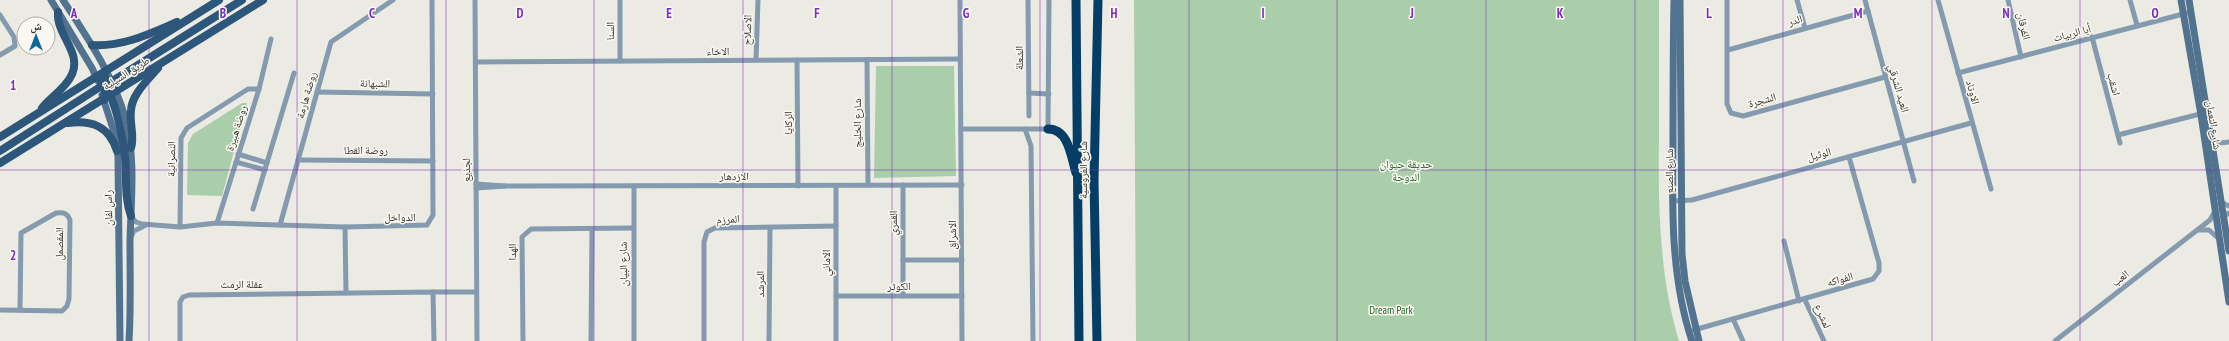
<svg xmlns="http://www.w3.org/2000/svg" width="2229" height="341" font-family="'PT Sans Narrow','Noto Naskh Arabic',sans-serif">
<rect width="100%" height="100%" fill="#ecebe3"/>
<g fill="#aaceaa">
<path d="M1134 0H1659C1659 46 1659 91 1659 137 1658 205 1659 275 1679 341H1136Z"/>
<polygon points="876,66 954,66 956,176 874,178"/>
<polygon points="242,103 247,103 222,196 187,195 188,143 193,134"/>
</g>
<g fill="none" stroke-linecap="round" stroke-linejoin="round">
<g stroke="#849aaf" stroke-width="5">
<polyline points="475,0 477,341"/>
<polyline points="960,0 962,341"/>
<polyline points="1028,0 1029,116"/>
<polyline points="1727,0 1727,104 1731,113 1743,116 1885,77"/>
<polyline points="1797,0 1805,28"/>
<polyline points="1865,0 1914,181"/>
<polyline points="1938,0 1991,189"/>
<polyline points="2008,0 2021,57"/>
<polyline points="2130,0 2137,25"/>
<polyline points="0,15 14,37 15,46 0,55"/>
<polyline points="2092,37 2120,143"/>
<polyline points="1728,50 1868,11"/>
<polyline points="756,60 758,0"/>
<polyline points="797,60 798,186"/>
<polyline points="867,60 868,185"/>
<polyline points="620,61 620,0"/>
<polyline points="476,62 960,59"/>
<polyline points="1958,73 2187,13"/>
<polyline points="317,92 433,94"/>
<polyline points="1029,93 1049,94"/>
<polyline points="961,129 1048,129 1049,0"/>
<polyline points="1025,129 1031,146 1033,341"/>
<polyline points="2118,135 2204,113"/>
<polyline points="2210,144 2229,142"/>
<polyline points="238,154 267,163"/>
<polyline points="298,160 433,161"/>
<polyline points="236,162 265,170"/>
<polyline points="476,184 505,186"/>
<polyline points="903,185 903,296"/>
<polyline points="634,186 634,341"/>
<polyline points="836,186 836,341"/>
<polyline points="476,188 506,186 962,185"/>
<polyline points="1672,201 1692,200 1971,123"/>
<polyline points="2221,202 2229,206"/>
<polyline points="253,209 294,73"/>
<polyline points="131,216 136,222 142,224 180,227 217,223 345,227 427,225 433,215 432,0"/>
<polyline points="2224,216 2229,213"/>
<polyline points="217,223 259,89 271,39"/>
<polyline points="280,225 331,42 393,0"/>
<polyline points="180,227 181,138 187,128 248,89 259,89"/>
<polyline points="345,227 346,293"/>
<polyline points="2198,230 2209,230 2218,238"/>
<polyline points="131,237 134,231 146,225"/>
<polyline points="1784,241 1799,301"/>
<polyline points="903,260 962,260"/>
<polyline points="433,292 476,292"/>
<polyline points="836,296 962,296"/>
<polyline points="1805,300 1824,341"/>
<path d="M0 310 62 311 67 306 69 299 70 220C67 213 64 212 56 213L21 233 20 310"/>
<polyline points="1733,319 1743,341"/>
<polyline points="1694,330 1873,279 1879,271 1879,263 1849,157"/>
<polyline points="180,341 180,302 183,297 189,295 433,292 434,341"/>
<polyline points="523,341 522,237 531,229 633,228"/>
<polyline points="591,341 592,229"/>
<polyline points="704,341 704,242 707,232 715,228 836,226"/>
<polyline points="769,341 770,228"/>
<polyline points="2055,341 2210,220 2215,211"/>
</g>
<g stroke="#527390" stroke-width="7">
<polyline points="51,0 92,68 98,81"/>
<path d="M63 0C87 37 113 75 125 117 136 157 131 200 130 241 130 274 131 308 129 341"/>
<path d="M1674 0C1673 49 1673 97 1673 146 1672 210 1671 279 1692 341"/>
<polyline points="1680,0 1682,254 1685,281 1699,341"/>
<polyline points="2181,0 2201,115 2229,302"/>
<polyline points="2189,0 2229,251"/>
<polyline points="102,95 115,135 118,157 120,341"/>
</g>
<g stroke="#2d577a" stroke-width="8">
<path d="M92 45C123 47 149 34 177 22"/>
<path d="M96 77C114 85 123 139 125 157 127 177 124 197 131 216"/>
<polyline points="104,100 105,89 111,82 242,0"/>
<path d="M42 108C51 97 63 90 70 78 85 54 56 36 58 12"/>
<path d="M68 123C92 120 109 126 117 151"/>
<polyline points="0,137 219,0"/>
<path d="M131 148C135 136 129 123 131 110 132 94 148 80 158 68"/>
<polyline points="0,151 100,87 105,77"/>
<polyline points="0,163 263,0"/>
</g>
<g stroke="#043e67" stroke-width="9">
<polyline points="1076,0 1079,341"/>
<path d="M1048 129C1069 129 1071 157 1076 173"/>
<polyline points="1097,341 1094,180 1098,0"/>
</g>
</g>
<path fill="none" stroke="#7b2cbf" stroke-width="1" stroke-opacity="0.55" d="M149 0V341M297 0V341M446 0V341M594 0V341M743 0V341M892 0V341M1040 0V341M1189 0V341M1337 0V341M1486 0V341M1635 0V341M1783 0V341M1932 0V341M2080 0V341M0 170H2229"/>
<g text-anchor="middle" stroke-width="3" stroke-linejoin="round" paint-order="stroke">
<g font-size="11" fill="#32322f" stroke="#faf8f0">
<text transform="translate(1795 20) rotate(-16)" y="4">الدر</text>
<text transform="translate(2024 26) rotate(77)" y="4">الفرقان</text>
<text transform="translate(747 30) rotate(-88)" y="4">الاصلاح</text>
<text transform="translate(610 31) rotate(-90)" y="4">السنا</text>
<text transform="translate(2072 33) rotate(-15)" y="4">أبا الربيات</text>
<text x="718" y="55">الاخاء</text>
<text transform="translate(1019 58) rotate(-90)" y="4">الشعلة</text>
<text transform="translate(126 73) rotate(-32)" y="4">طريق السيلية</text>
<text transform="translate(375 83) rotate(1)" y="4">الشبهانة</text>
<text transform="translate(2114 84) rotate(75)" y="4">اشقب</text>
<text transform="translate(1899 88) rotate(74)" y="4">العيد الشرقي</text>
<text transform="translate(1973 92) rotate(75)" y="4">الاوتاد</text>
<text transform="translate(306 95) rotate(-74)" y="4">روضة هارمة</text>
<text transform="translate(1762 100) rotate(-16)" y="4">الشجرة</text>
<text transform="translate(788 123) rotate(-90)" y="4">الركايا</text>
<text transform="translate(857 123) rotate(-90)" y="4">شارع الخليج</text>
<text transform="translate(2214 125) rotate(81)" y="4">شارع النعمان</text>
<text transform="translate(236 128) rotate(-73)" y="4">روضة هبيرة</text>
<text x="366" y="154">روضة القطا</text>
<text transform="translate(1819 154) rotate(-15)" y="4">الوثيل</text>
<text transform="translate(171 159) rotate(-89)" y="4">النصرانية</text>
<text transform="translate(466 170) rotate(-90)" y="4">لجذيع</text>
<text transform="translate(1083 170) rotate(-90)" y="4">شارع الفروسية</text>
<text transform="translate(1669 171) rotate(-90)" y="4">شارع الصنع</text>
<text x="734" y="180">الازدهار</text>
<text transform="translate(108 208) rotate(-91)" y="4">راس لفان</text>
<text x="400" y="221">الدواخل</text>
<text transform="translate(728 219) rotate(-3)" y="4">المرزم</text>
<text transform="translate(893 223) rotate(-90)" y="4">القمري</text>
<text transform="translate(952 235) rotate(-90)" y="4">الاشراق</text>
<text transform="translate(59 244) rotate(-89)" y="4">المقصمل</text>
<text transform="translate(512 252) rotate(-90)" y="4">الهدا</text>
<text transform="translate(826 263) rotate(-90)" y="4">الاماني</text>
<text transform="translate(623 264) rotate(-91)" y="4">شارع البيان</text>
<text transform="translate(2120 278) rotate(-38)" y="4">العب</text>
<text transform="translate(1840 279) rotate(-16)" y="4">الفواكه</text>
<text x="242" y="288">عقلة الرمث</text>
<text transform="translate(760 284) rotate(-90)" y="4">المرشد</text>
<text x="899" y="290">الكوثر</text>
<text transform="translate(1823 316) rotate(65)" y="4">لمشرع</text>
</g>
<g font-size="11" fill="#1b6224" stroke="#faf8f0">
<text x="1406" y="168">حديقة حيوان<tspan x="1406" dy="13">الدوحة</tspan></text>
<text x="1391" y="314">Dream Park</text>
</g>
</g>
<g font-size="13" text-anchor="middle" font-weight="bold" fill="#7b2cbf" stroke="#faf8f0" stroke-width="3" stroke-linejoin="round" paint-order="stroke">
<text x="74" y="18">A</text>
<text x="223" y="18">B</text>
<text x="372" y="18">C</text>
<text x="520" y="18">D</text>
<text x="669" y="18">E</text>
<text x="817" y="18">F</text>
<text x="966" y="18">G</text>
<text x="1114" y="18">H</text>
<text x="1263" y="18">I</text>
<text x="1412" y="18">J</text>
<text x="1560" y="18">K</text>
<text x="1709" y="18">L</text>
<text x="1858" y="18">M</text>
<text x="2006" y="18">N</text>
<text x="2155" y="18">O</text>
<text x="13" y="90">1</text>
<text x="13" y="260">2</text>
</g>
<g transform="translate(36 36)"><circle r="19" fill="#faf8f0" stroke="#aaa9a3"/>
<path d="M0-3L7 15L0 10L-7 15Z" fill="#0c6998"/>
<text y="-6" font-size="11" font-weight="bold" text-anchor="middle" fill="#32322f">ش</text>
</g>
</svg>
